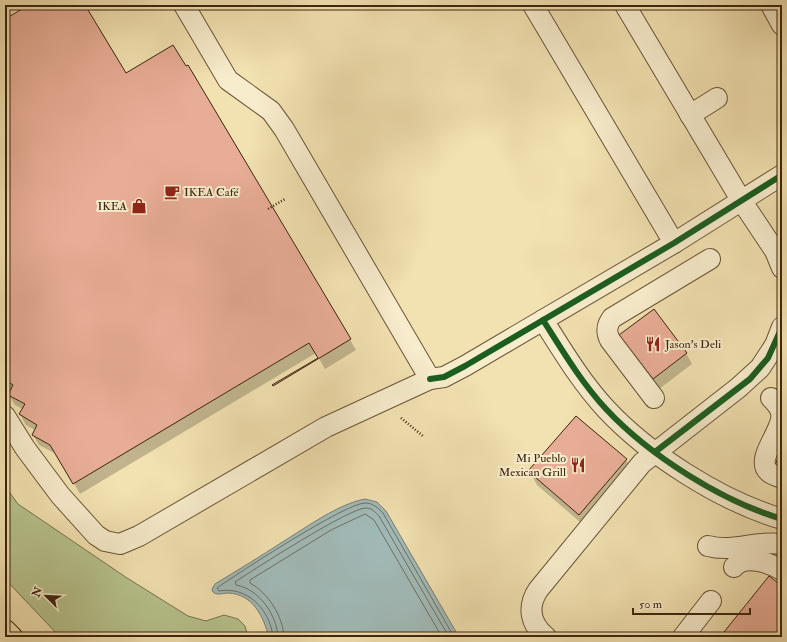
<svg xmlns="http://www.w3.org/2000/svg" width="787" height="642" font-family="'IM FELL Double Pica',serif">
<rect width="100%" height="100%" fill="#f2e1b1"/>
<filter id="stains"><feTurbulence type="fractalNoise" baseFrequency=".005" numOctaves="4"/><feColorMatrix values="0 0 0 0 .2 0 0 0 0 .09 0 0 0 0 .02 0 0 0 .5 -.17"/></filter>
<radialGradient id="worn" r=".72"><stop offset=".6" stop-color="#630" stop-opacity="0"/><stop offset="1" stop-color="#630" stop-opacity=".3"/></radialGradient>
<polygon fill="#b7c38e" stroke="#7a744e" points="5,486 18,504 127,578 188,616 206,621 224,615 238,619 245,626 248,637 60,637 5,579"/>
<path fill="#a1bab8" stroke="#797f74" d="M365 499 377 502 386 511 459 637H269C263 616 253 594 228 593 222 593 218 596 213 592L212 589 215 584C238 570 261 556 284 541 307 527 338 504 365 499Z"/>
<g fill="#0003">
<polygon points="31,5 84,5 125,75 188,66 356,350 325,369 316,353 80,494 58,455 39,445 33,435 35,430 26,425 20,414 23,409 15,405 9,395 12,390 5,386 5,20"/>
<polygon points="620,336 686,353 692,364 659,389"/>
<polygon points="626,460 634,473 587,528 537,485 530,472"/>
</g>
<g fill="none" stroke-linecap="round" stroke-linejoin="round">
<g stroke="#6e7063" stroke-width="1">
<path d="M273 637C270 609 247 586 219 591L217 588C238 573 346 503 365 503 373 503 378 508 383 513L454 637"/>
<path d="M278 637C277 615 259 589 236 585L235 582C253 570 351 507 366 508 372 508 375 512 379 516L449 637"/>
<path d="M284 637C283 616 268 593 250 583V580L331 530 365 514 374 520 442 637"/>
</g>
</g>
<g fill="#e8ad96" stroke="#3c260e">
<polygon points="29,5 85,5 126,73 173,45 186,66 188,65 351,339 273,386 272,385 318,358 309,343 73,484 50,445 32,435 37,425 19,414 25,404 8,395 13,385 5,380 5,19"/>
<polygon points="654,309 687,353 653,379 619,335"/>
<polygon points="576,416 627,459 579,515 528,471"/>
<polygon points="782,448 782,473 773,470"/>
<polygon points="769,576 782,586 782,637 720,637"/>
</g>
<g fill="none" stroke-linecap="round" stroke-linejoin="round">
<g stroke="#6a5537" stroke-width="22">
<g id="minor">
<polyline points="533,5 674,243"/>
<polyline points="625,5 741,200 775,251 782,268"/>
<polyline points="771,5 782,25"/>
<polyline points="690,115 717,98"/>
<path d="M543 320C562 350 581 382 606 409 649 455 721 501 782 519"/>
<polyline points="430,379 444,377 465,366 674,243 782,175"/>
<path d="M654 398 610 340C606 332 606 326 612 318L710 259"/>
<path d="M771 398C775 402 780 407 781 413 785 428 755 458 768 471 771 475 778 476 782 478"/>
<polyline points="5,416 25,448 60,495 96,535 105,541 120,544 139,536 326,427 430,379 284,129 271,111 228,80 184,5"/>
<path d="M708 546C733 553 757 540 782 544"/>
<path d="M734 567C745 554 770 563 782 570"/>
<path d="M546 637C530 624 527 607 538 590L642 463 738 388 760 368 775 345 782 327"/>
<polyline points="683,637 711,601"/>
</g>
</g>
<g stroke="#3c260e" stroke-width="24">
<polyline id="highway" points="5,631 11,637"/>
</g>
<g stroke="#3c260e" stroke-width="2.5" stroke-dasharray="1 2" stroke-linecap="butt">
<polyline points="268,209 285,199"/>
<polyline points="401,418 423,436"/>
</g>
<use href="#minor" stroke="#f7eccc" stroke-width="20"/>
<use href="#highway" stroke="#f2e1b1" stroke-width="22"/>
<g stroke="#f7eccc" stroke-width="8">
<g id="cycleway">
<path d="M543 320C562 350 581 382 606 409 649 455 721 501 782 519"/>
<polyline points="430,379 444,377 465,366 674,243 782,175"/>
<polyline points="655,452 750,379 768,358 782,327"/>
</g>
</g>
<use href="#cycleway" stroke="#1b5e20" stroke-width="6"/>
</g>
<defs>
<g id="cafe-bare" transform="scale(1.2)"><path d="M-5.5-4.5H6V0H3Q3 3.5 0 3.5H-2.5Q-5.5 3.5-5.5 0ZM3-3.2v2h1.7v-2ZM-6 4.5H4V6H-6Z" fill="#8f2418" stroke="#f7eccc" stroke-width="2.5" paint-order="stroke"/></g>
<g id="shop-bare" transform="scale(1.2)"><path d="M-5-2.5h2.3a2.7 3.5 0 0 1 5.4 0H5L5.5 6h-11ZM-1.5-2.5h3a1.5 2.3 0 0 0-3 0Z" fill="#8f2418" stroke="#f7eccc" stroke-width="2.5" paint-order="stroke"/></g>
<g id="restaurant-bare" transform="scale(1.2)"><path d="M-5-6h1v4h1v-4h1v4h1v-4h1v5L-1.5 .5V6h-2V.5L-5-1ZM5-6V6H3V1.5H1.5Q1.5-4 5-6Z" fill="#8f2418" stroke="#f7eccc" stroke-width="2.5" paint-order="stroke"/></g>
</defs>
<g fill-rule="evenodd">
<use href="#cafe-bare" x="172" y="192"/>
<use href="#shop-bare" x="139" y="206"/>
<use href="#restaurant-bare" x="653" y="344"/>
<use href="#restaurant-bare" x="578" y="465"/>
</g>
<g text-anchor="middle" stroke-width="4" stroke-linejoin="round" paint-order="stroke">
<g font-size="12" fill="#3c260e" stroke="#f7eccc" text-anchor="start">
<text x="184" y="196">IKEA Café</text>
<text x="127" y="210" text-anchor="end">IKEA</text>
<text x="665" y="348">Jason's Deli</text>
<text x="566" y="462" text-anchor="end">Mi Pueblo<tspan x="566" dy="14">Mexican Grill</tspan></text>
</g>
</g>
<rect width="787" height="642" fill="none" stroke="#f2e1b1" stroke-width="20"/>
<rect x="6" y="6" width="775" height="630" fill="none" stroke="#3c260e" stroke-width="2"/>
<rect x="10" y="10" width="767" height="622" fill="none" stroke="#3c260e"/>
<g transform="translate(46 596) rotate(294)" stroke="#f7eccc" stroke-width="3" paint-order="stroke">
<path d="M0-3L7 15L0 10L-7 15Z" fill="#3c260e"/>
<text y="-6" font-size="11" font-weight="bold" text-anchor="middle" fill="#3c260e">N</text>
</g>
<path d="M633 608v6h117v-6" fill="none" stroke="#3c260e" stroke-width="2"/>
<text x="639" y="608" font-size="12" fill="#3c260e" stroke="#f7eccc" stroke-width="3" paint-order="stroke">50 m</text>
<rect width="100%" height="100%" filter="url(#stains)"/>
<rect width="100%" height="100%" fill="url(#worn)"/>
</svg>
